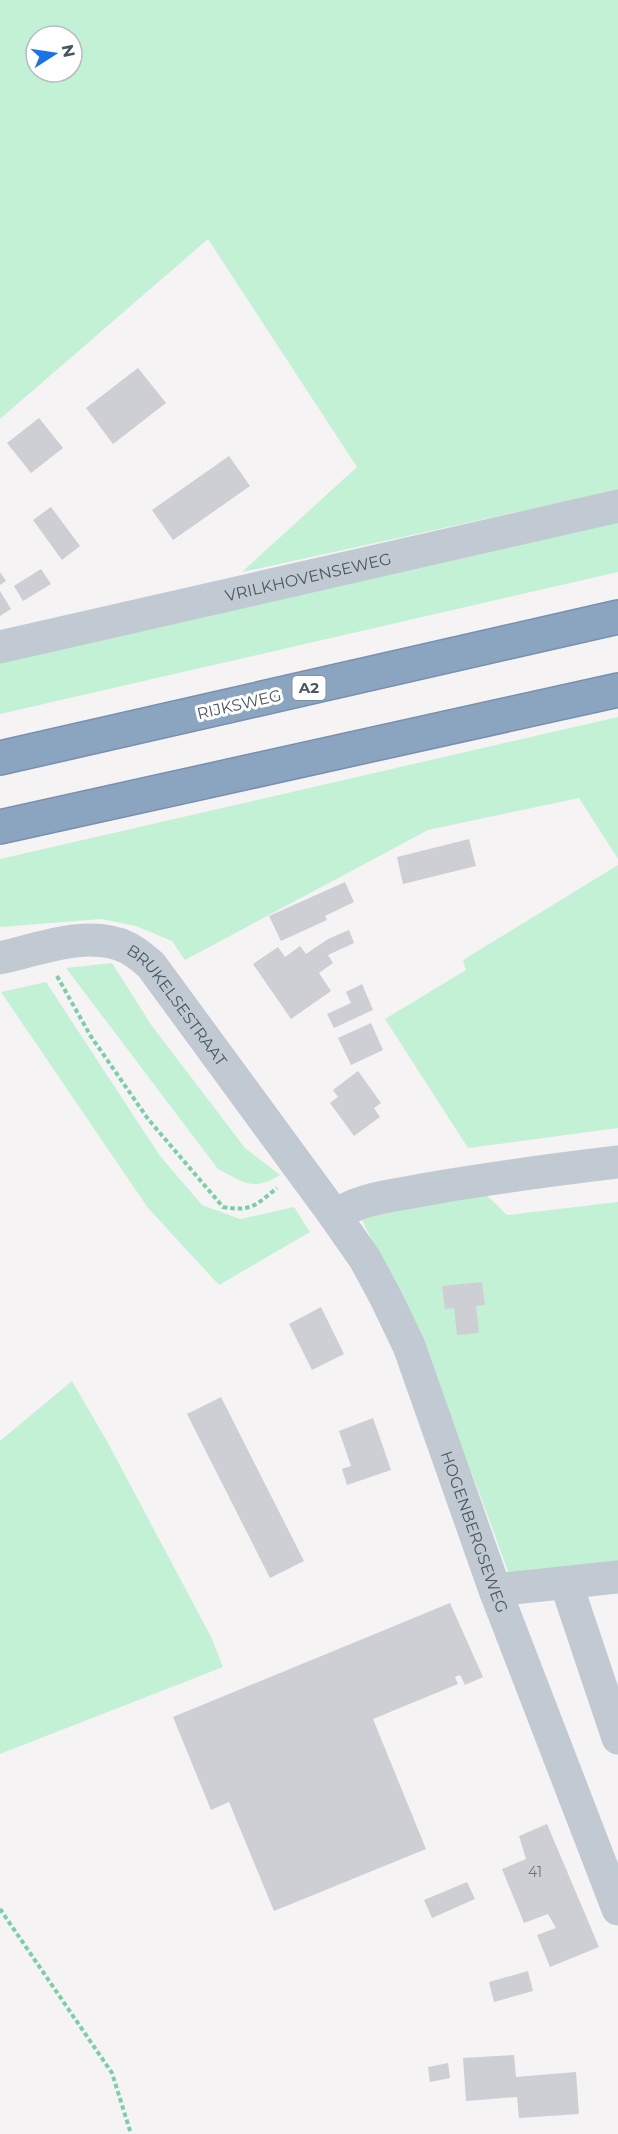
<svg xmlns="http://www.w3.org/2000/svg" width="618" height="2134" font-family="Montserrat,sans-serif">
<rect width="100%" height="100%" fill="#f5f3f3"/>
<g fill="#c3f1d5" fill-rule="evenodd">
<path d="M0 0H618V490L242 572 357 467 208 239 0 419ZM36 36H72V72H36Z"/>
<polygon points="618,522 618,572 0,714 0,656"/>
<polygon points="618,717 618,859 579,798 428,830 185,960 172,941 136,926 101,919 0,927 0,859"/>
<polygon points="618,865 618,1128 468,1148 385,1019 466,970 463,960"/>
<path d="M112 963 152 1026 245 1148 280 1175C253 1192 243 1182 218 1169L66 968Z"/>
<polygon points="46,982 160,1156 202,1205 240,1219 294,1207 310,1232 219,1285 148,1208 1,992"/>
<path d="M479 1188 507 1215 618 1202V1562L510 1577C466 1454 418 1331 359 1214Z"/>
<polygon points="72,1381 109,1445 211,1637 223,1667 0,1754 0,1441"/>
</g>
<g fill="#cdcfd5">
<polygon points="138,368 166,403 113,444 86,408"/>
<polygon points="39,418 63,448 31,473 7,443"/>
<polygon points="229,456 250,486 173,540 152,510"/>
<polygon points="51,507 80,546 62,560 33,520"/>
<polygon points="41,569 51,584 23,601 14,586"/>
<polygon points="0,572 6,581 0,585"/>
<polygon points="0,591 11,609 0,616"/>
<polygon points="469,839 476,866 403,884 397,857"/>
<polygon points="345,882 354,902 325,916 327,920 281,941 269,916"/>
<polygon points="349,930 354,943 328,955 333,963 319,973 331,991 291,1019 253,964 278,947 285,957 300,946 306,954 328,939"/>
<polygon points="362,984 373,1010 334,1028 327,1014 351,1003 346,992"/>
<polygon points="371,1023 383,1050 351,1065 338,1038"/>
<polygon points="358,1071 381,1103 374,1108 380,1117 354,1136 330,1103 338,1097 333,1090"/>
<polygon points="482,1282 485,1305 476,1306 479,1333 457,1335 454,1308 445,1309 442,1286"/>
<polygon points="321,1307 344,1354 312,1370 289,1324"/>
<polygon points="221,1397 304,1561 270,1578 187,1414"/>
<polygon points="373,1418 391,1470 347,1485 342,1469 351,1466 339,1431"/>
<polygon points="450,1603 483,1677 465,1685 460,1675 455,1677 458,1684 373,1719 426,1849 274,1911 229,1802 211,1810 173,1717"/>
<polygon points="547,1824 599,1947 550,1967 537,1935 556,1928 548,1914 524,1923 502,1869 526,1859 519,1836"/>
<polygon points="467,1882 475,1899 432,1918 424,1900"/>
<polygon points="528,1971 533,1991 494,2002 489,1982"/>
<polygon points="514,2055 516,2077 576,2072 579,2114 519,2118 517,2097 466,2101 463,2058"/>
<polygon points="448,2063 450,2078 430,2082 428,2067"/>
</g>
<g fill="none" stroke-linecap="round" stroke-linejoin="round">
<g stroke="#7690ad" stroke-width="36">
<g id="highway">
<polyline points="0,758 618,617"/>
<polyline points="0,827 618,690"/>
</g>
</g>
<g stroke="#7ad0a6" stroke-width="4" stroke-dasharray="4.5 3" stroke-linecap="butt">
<path d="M57 976 90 1035 148 1119 223 1207C251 1212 256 1205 277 1188"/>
<polyline points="0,1909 112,2073 131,2134"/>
</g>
<g stroke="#c1cad2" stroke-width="33">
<path id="s1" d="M0 647 618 506"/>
<path id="s2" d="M0 958C40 949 89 929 128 948 136 952 144 959 151 965L335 1216 365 1259 386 1298 409 1346 495 1590 618 1909"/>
<path d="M335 1216C359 1198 393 1196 422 1190 487 1178 552 1170 618 1162"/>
<polyline points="566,1583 618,1738"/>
<polyline points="495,1590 618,1577"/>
</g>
<use href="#highway" stroke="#8ba5c1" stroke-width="33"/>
</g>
<g text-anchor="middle" stroke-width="6" stroke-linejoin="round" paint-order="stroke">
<g font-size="14" fill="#6b747e">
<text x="535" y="1877">41</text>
</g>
<rect fill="#fff" stroke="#808990" stroke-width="1.5" x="292.5" y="676" width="33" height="24" rx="4.5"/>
<g font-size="15" font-weight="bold" fill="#4a5661">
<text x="309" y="693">A2</text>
</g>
<g font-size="16" fill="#4a5661" stroke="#fff">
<text dy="6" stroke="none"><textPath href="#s1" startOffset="316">VRILKHOVENSEWEG</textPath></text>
<text transform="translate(239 704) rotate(-13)" y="6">RIJKSWEG</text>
<text dy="6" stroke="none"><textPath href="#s2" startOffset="207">BRUKELSESTRAAT</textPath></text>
<text dy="6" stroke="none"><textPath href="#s2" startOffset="818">HOGENBERGSEWEG</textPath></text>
</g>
</g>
<g transform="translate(54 54) rotate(78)"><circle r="28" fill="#ffffff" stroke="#b7bbc0" stroke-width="1.5"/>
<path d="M0-4.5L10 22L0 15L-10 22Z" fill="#1a73e8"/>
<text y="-9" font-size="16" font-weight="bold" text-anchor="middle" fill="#4a5661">N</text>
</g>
</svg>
